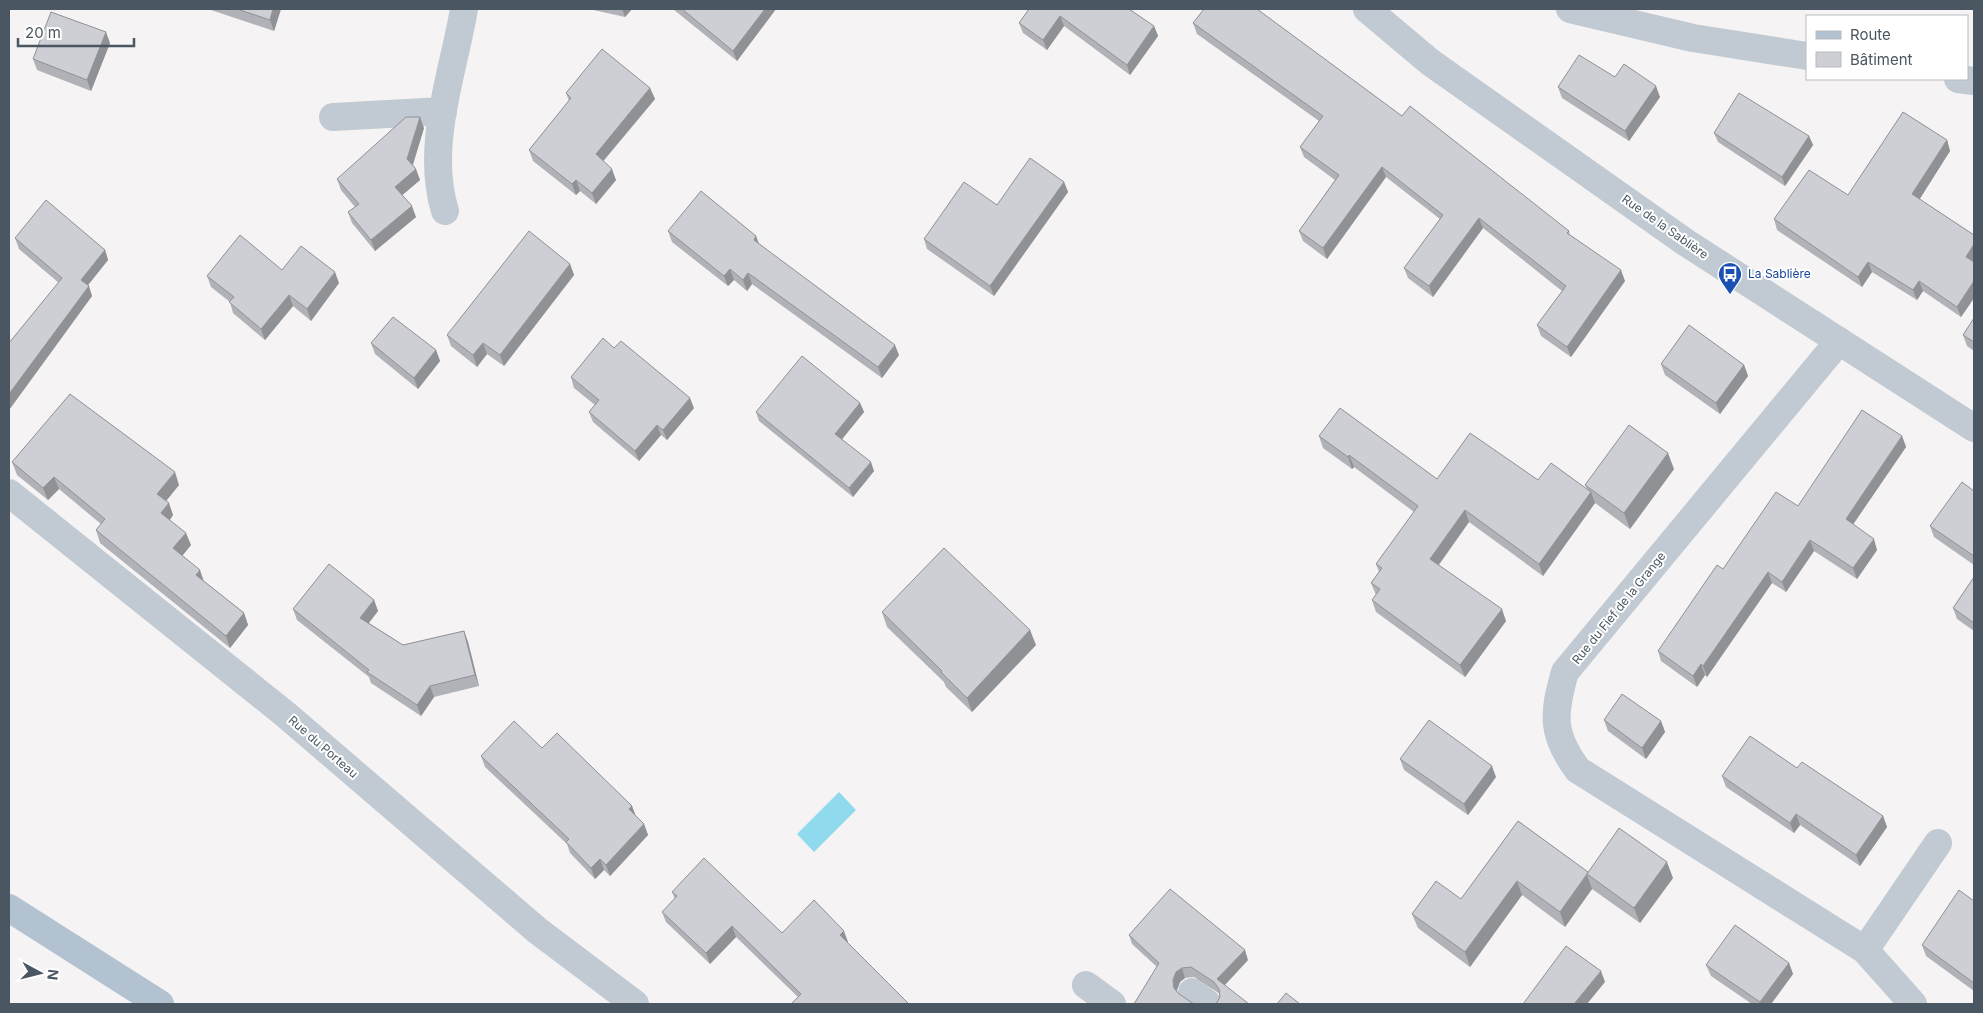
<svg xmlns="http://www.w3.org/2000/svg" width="1983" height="1013" font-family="Inter,sans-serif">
<rect width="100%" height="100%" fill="#f5f3f3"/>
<polygon fill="#90daee" points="839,792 856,810 814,852 797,834"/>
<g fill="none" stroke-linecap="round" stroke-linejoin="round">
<g stroke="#c1cad2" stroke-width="28">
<polyline points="1367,9 1430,62 1685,242 1974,428"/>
<polyline points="1570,9 1693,38 1807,56"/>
<polyline points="1958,79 1974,81"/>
<polyline points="333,117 443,111"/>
<path d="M445 211C425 146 453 74 464 9"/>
<path d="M1839 341 1565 672C1553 714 1551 734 1578 770L1865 950 1913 1004"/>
<polyline points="9,493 285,714 538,931 635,1004"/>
<polyline points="1865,950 1938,843"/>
<polyline points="1086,985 1112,1004"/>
<polyline points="1192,992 1208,1004"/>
</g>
<polyline stroke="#b3c2d1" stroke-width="28" points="9,908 160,1004"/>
</g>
<g fill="#b0b2b7">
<polygon points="208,9 281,9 274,31"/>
<polygon points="589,9 632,9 625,17"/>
<polygon points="673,9 776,9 737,61"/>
<polygon points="1029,9 1154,26 1158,36 1130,75 1064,26 1047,50 1023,33 1019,23"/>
<polygon points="1193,23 1402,116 1569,231 1570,235 1625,281 1571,357 1541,336 1537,325 1562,291 1483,228 1433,297 1408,278 1404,268 1440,219 1386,177 1327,259 1303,241 1299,231 1335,180 1304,157 1300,147 1319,121 1197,34"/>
<polygon points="110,43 91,91 37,70 33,59"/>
<polygon points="1615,77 1660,97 1629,141 1562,98 1558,87"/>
<polygon points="650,88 655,99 603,161 616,180 596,204 580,191 576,195 533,161 529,150 569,101 566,93"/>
<polygon points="424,128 413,165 420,180 402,195 416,217 375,251 352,223 348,212 355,207 341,190 337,179"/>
<polygon points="1714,133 1809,136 1813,145 1785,186 1718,142"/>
<polygon points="1947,140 1950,151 1919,199 1974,235 1974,298 1961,317 1923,291 1917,300 1872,272 1862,287 1777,230 1774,219 1848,195"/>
<polygon points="1064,182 1068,192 994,296 927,249 924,239 997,205"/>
<polygon points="668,231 756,236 759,244 899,355 882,378 752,284 747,291 734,280 728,286 672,242"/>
<polygon points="15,238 105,250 108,260 88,285 92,296 9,410 9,343 59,283 19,249"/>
<polygon points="570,264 574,275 504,366 487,354 477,367 451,346 447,335"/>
<polygon points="282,270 339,283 311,321 293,306 265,340 233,313 230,302 211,287 207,276"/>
<polygon points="1974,318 1974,351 1967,346 1963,335"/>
<polygon points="371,343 436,350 440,361 418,389 375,354"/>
<polygon points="614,348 694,408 667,440 661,435 639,461 593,422 589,412 595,405 574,388 571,377"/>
<polygon points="1661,364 1744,365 1748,376 1720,414 1665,375"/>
<polygon points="860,403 864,412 842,439 874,471 853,497 759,421 756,412"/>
<polygon points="1319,436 1437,479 1538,480 1587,489 1585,485 1674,469 1630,529 1595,503 1543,576 1469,522 1439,565 1506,621 1465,677 1376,612 1372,600 1376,595 1371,583 1379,572 1376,564 1414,512 1354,467 1352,469 1323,448"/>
<polygon points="1902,436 1906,447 1853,524 1877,550 1857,579 1814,551 1786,592 1772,583 1707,677 1705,675 1697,687 1661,661 1658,651 1798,506"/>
<polygon points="12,462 179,485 166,501 173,515 170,520 191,545 182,556 204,581 244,613 248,625 230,648 100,543 96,530 101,524 59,489 48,500 17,475"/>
<polygon points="1974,491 1974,565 1934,537 1930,526"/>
<polygon points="1974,577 1974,631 1957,619 1953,608"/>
<polygon points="374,600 378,611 369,623 403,645 464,631 468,642 479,686 434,697 421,716 371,683 369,677 297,620 293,609"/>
<polygon points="882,612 1036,645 972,712 946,687 944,682 887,627"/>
<polygon points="1604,720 1661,721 1665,732 1646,759 1608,731"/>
<polygon points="542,748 632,806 636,817 644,824 648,835 610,876 604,870 595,879 570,853 567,844 485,767 481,756"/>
<polygon points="1400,759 1496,777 1468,815 1404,770"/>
<polygon points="1797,768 1883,816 1887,827 1860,866 1800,825 1794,833 1726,787 1722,776"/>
<polygon points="1518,821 1588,872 1673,878 1640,923 1592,889 1565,927 1522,895 1470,967 1418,928 1412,914 1461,899"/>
<polygon points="672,892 782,933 848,942 798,997 736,937 710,964 666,922 662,912 675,899"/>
<polygon points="1974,901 1974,991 1926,956 1922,945"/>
<polygon points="1129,935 1248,960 1225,985 1220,997 1220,994 1217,992 1194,977 1185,978 1180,982 1177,990 1134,1004 1157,967 1132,944"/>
<polygon points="1789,963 1793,974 1771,1004 1752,1004 1711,976 1706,965"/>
</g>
<g fill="#909195">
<polygon points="273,9 281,9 274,31 270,20"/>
<polygon points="622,9 632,9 625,17"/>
<polygon points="765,9 776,9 737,61 733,51"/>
<polygon points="1060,16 1064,26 1047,50 1043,40"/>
<polygon points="1154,26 1158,36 1130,75 1127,65"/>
<polygon points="106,32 110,43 91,91 87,80"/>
<polygon points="1656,86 1660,97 1629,141 1625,131"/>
<polygon points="650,88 655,99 600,165 596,154"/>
<polygon points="420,117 424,128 411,170 407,159"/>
<polygon points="1809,136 1813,145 1785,186 1782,177"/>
<polygon points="1947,140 1950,151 1916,205 1912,194"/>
<polygon points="1382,167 1386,177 1327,259 1323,248"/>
<polygon points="416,169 420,180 399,198 395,187"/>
<polygon points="612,169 616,180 596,204 592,193"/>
<polygon points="576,180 580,191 576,195 572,184"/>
<polygon points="1064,182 1068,192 994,296 990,286"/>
<polygon points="412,206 416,217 375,251 371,240"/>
<polygon points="1479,218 1483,228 1433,297 1429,286"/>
<polygon points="756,236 760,247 754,240"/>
<polygon points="1974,244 1974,261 1970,268 1966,257"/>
<polygon points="105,250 108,260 84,290 81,280"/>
<polygon points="1868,262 1872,272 1862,287 1858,277"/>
<polygon points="570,264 574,275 504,366 500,355"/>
<polygon points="730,269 734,280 728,286 724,276"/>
<polygon points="1621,270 1625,281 1571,357 1567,347"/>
<polygon points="335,272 339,283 311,321 307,309"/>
<polygon points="748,273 752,284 747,291 743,280"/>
<polygon points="1919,281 1923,291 1917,300 1913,290"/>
<polygon points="1974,281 1974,298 1961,317 1957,307"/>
<polygon points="89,286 92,296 9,410 9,394"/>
<polygon points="289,295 293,306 265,340 261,329"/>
<polygon points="483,343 487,354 477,367 473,355"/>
<polygon points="895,345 899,355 882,378 878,367"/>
<polygon points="436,350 440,361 418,389 414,378"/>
<polygon points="1744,365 1748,376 1720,414 1716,403"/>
<polygon points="690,398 694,408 667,440 663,430"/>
<polygon points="860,403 864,412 839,443 835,434"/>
<polygon points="657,425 661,435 639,461 635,451"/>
<polygon points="1902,436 1906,447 1850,529 1846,519"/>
<polygon points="1668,453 1674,469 1630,529 1624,513"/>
<polygon points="1349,455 1354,467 1352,469 1348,457"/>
<polygon points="871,462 874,471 853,497 849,488"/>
<polygon points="175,472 179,485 162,506 157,494"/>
<polygon points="54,477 59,489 48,500 43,488"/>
<polygon points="1591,492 1595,503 1543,576 1539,564"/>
<polygon points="169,503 173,515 165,526 161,513"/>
<polygon points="1465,510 1469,522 1434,571 1430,559"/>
<polygon points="186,533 191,545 178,561 173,548"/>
<polygon points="1874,539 1877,550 1857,579 1853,568"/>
<polygon points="1810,540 1814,551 1786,592 1782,582"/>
<polygon points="200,570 204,582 196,575"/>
<polygon points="1768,572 1772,583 1707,677 1703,666"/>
<polygon points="374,600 378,611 364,629 360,618"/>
<polygon points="1502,609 1506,621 1465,677 1460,665"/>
<polygon points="244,613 248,625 230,648 226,636"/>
<polygon points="1030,630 1036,645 972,712 967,698"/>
<polygon points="464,631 468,642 479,686 475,675"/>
<polygon points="1701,664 1705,675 1697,687 1693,676"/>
<polygon points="430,686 434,697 421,716 417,705"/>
<polygon points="1661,721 1665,732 1646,759 1642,748"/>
<polygon points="1492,766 1496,777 1468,815 1464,804"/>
<polygon points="632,806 636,817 629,809"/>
<polygon points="1796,814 1800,825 1794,833 1790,823"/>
<polygon points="1883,816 1887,827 1860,866 1856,855"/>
<polygon points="644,824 648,835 610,876 606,865"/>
<polygon points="600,859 604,870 595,879 591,868"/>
<polygon points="1667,862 1673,878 1640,923 1634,908"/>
<polygon points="1587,875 1592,889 1565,927 1560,912"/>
<polygon points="1517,881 1522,895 1470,967 1465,952"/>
<polygon points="732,926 736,937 710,964 706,953"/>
<polygon points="844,931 848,942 844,946 840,935"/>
<polygon points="1245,950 1248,960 1221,989 1217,979"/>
<polygon points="1789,963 1793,974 1771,1004 1761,1004 1760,1002"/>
<polygon points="1182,968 1185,978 1180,982 1177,990 1178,998 1174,988 1173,980 1176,972"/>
<polygon points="1601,971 1605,982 1587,1004 1574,1004"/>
</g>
<g fill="#cdcfd5" stroke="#909195">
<polygon points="237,9 273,9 270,20"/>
<polygon points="682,9 765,9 733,51"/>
<polygon points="1029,9 1129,9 1154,26 1127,65 1060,16 1043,40 1019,23"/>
<polygon points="1204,9 1257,9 1402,116 1410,106 1569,231 1567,233 1621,270 1567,347 1537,325 1566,286 1479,218 1429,286 1404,268 1443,215 1382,167 1323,248 1299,231 1339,175 1300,147 1323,116 1193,23"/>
<polygon points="51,12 106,32 87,80 33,59"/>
<polygon points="602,49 650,88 596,154 612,169 592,193 576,180 572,184 529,150 571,98 566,93"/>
<polygon points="1579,55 1615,77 1624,64 1656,86 1625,131 1558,87"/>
<polygon points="1739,93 1809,136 1782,177 1714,133"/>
<polygon points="1903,112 1947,140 1912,194 1974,235 1974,244 1966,257 1974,262 1974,281 1957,307 1919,281 1913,290 1868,262 1858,277 1774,219 1809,170 1848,195"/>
<polygon points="406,117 420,117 407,159 416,169 395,187 412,206 371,240 348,212 359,204 337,179"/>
<polygon points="1030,158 1064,182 990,286 924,239 964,182 997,205"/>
<polygon points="701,191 756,236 754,240 895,345 878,367 748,273 743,280 730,269 724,276 668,231"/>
<polygon points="46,200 105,250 81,280 89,286 9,394 9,343 62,278 15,238"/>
<polygon points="529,231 570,264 500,355 483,343 473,355 447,335"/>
<polygon points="240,235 282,270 301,246 335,272 307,309 289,295 261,329 229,302 234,297 207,276"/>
<polygon points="393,317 436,350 414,378 371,343"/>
<polygon points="1974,318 1974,342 1963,335"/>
<polygon points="1689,325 1744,365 1716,403 1661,364"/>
<polygon points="603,338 614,348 621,341 690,398 663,430 657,425 635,451 589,412 599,400 571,377"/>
<polygon points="802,356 860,403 835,434 871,462 849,488 756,412"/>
<polygon points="70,394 175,472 157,494 169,503 161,513 186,533 173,548 200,570 196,575 244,613 226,636 96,530 105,519 54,477 43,488 12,462"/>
<polygon points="1340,408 1437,479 1470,433 1538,480 1551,463 1591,492 1539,564 1465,510 1430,559 1502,609 1460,665 1372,600 1380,589 1371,583 1382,568 1376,564 1418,506 1349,455 1348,457 1319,436"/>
<polygon points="1862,410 1902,436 1846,519 1874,539 1853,568 1810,540 1782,582 1768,572 1703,666 1701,664 1693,676 1658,651 1717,565 1723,569 1776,492 1798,506"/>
<polygon points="1629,425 1668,453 1624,513 1585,485"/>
<polygon points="1962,482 1974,491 1974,556 1930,526"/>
<polygon points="944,548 1030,630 967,698 941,672 942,671 882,612"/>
<polygon points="329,564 374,600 360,618 403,645 464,631 475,675 430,686 417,705 367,672 369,670 293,609"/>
<polygon points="1974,577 1974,623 1953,608"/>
<polygon points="1622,694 1661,721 1642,748 1604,720"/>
<polygon points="1429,720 1492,766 1464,804 1400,759"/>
<polygon points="514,721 542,748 557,733 632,806 629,809 644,824 606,865 600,859 591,868 566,842 569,839 481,756"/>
<polygon points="1750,736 1797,768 1802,762 1883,816 1856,855 1796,814 1790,823 1722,776"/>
<polygon points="1518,821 1588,872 1587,874 1560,912 1517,881 1465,952 1412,914 1436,881 1461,899"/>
<polygon points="1619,828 1667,862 1634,908 1587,874"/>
<polygon points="704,858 782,933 814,900 844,931 840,935 909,1004 791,1004 801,994 732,926 706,953 662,912 677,896 672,892"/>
<polygon points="1170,889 1245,950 1217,979 1249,1004 1216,1004 1220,997 1219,989 1214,982 1191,967 1182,968 1176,972 1173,980 1174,988 1179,994 1194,1004 1134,1004 1159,963 1129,935"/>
<polygon points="1959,890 1974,901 1974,983 1922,945"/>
<polygon points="1735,925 1789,963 1760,1002 1706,965"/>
<polygon points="1566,946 1601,971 1574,1004 1523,1004"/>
<polygon points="1286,993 1300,1004 1277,1004"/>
</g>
<defs>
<g id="bus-pin" transform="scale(1.25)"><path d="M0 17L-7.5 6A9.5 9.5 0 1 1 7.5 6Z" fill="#1a4fb4" stroke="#fff"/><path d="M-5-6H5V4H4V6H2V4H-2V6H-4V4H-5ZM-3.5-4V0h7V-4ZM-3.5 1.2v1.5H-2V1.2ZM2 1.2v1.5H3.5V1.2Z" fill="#fff"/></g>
</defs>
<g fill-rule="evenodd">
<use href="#bus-pin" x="1730" y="274"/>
</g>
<g text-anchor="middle" stroke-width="4" stroke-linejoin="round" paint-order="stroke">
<g font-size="12" fill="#4a5661" stroke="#fff">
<text transform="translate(1665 227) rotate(35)" y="4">Rue de la Sablière</text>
<text transform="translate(1619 608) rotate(-51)" y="4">Rue du Fief de la Grange</text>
<text transform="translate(323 747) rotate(41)" y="4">Rue du Porteau</text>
</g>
<g font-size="12" fill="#164399" stroke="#fff" text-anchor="start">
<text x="1748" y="278">La Sablière</text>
</g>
</g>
<rect width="1983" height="1013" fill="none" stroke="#4a5661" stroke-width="20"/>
<rect x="1806" y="15" width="162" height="65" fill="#ffffff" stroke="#b7bbc0"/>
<rect x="1816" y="31" width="25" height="8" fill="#b3c2d1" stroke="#b7bbc0"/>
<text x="1850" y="40" font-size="15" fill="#4a5661">Route</text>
<rect x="1816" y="52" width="25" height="15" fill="#cdcfd5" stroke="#b7bbc0"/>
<text x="1850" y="65" font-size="15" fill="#4a5661">Bâtiment</text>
<g transform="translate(40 973) rotate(97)" stroke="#ffffff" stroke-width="4" paint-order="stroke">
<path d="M0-4L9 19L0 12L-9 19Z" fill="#4a5661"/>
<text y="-8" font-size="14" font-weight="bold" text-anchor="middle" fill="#4a5661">N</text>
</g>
<path d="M18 38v8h116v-8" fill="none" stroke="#4a5661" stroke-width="2.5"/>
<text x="25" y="38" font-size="15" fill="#4a5661" stroke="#ffffff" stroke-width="4" paint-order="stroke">20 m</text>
</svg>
